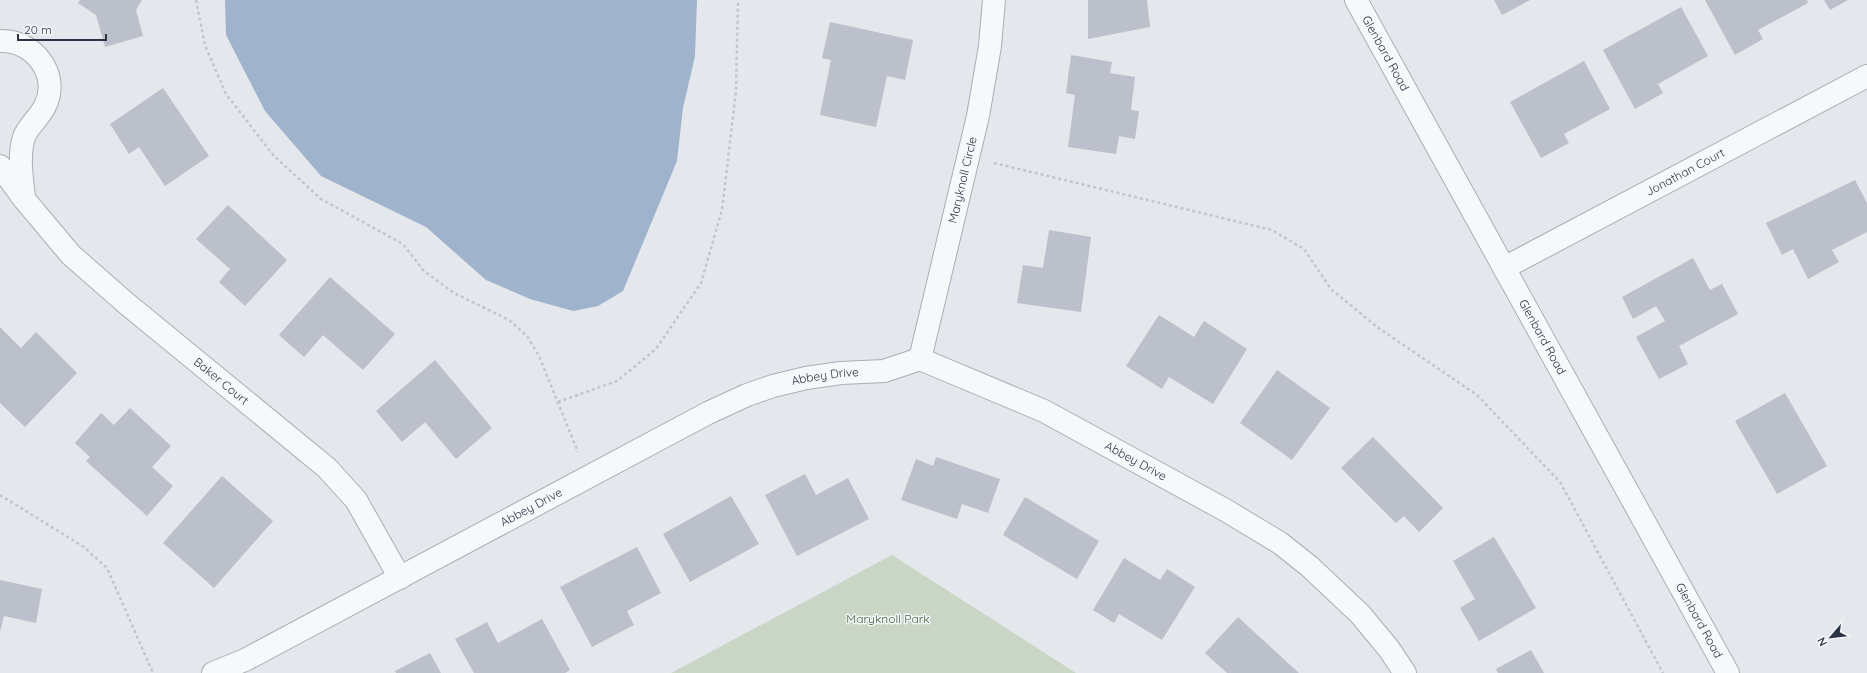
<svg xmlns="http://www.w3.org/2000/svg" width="1867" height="673" font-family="Quicksand,sans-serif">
<rect width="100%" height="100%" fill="#e4e7ec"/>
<polygon fill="#c9d6c5" points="892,555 1076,673 671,673"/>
<polygon fill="#9fb4cc" points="225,0 697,0 695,56 683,108 677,161 623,291 598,306 573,311 530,299 486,280 426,227 321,176 265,111 226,35"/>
<g fill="#bbc0ca">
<polygon points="80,0 142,0 136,10 143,36 105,47 96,15 78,3"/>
<polygon points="1088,0 1147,0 1150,27 1088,39"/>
<polygon points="1494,0 1530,0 1502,15"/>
<polygon points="1705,0 1807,0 1808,3 1758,30 1763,39 1735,55"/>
<polygon points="1824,0 1848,0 1830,10"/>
<polygon points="1681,7 1708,56 1658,84 1663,93 1635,109 1603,50"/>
<polygon points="830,22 913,40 905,80 887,76 876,127 820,115 831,60 822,58"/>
<polygon points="1071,55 1112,62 1110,73 1135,77 1131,110 1139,111 1135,139 1119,136 1116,154 1068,147 1075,95 1066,93"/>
<polygon points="1584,61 1610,109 1564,134 1569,143 1541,158 1510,102"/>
<polygon points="163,88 209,156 165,186 139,147 129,154 110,124"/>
<polygon points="1855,180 1867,203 1867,232 1832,250 1839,262 1808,279 1793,249 1782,255 1766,223"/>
<polygon points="228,205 287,260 245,306 219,282 230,269 196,239"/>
<polygon points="1049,230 1091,237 1081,312 1017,303 1023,265 1043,268"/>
<polygon points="1693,258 1710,290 1722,284 1738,314 1679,346 1688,364 1659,379 1636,337 1665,321 1656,306 1633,319 1622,297"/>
<polygon points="330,277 395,334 363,370 323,335 304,357 279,335"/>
<polygon points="1159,315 1194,337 1204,321 1247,349 1213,404 1169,377 1162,389 1126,366"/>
<polygon points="0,327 21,348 36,332 77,373 25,427 0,403"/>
<polygon points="435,360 492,428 456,459 425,422 402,442 376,411"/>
<polygon points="1277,370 1330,408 1292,460 1240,423"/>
<polygon points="1785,393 1827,466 1777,494 1735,421"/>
<polygon points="130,408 171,446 152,467 173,486 147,516 86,461 90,457 75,443 101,413 114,425"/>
<polygon points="1373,437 1443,508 1419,532 1404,516 1396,523 1341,468"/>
<polygon points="936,457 1000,479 988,513 962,504 957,519 901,500 916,459 933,466"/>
<polygon points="805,474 816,495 848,478 869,519 797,556 765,495"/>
<polygon points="222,476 273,521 214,588 163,543"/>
<polygon points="731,496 759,544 690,582 663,534"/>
<polygon points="1025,497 1099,541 1077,579 1003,535"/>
<polygon points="1494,537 1536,608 1479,641 1460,608 1475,599 1453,561"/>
<polygon points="637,547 661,593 627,611 634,625 592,647 560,587"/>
<polygon points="1124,558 1160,580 1167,569 1195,587 1162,640 1119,614 1114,623 1093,610"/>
<polygon points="0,580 42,589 36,623 4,616 0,632"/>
<polygon points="1238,617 1299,673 1227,673 1205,653"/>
<polygon points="542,619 570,670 565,673 474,673 455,639 487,622 498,643"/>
<polygon points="1531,650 1544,673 1498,673 1496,669"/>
<polygon points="430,653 441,673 396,673 395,671"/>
</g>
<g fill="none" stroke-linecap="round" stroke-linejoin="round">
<g stroke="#a9aeb7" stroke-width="24">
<g id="minor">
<path id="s1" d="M1356 0 1728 673"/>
<path d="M0 41C33 39 61 75 45 106 40 117 28 126 24 137 18 157 22 177 24 198"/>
<path id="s2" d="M0 166 24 199 71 255 127 304 327 468 356 500 400 578"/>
<path id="s3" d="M1504 268 1867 76"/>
<path id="s4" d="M920 359 978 116 990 46 994 0"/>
<path id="s5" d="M213 673 245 660 708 413 747 395 773 386 806 378 841 373 884 371 920 359 1044 411 1227 511 1280 543 1309 566 1360 614 1389 649 1405 673"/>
</g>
</g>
<g stroke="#c2c5cb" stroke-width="2.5" stroke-dasharray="3 3" stroke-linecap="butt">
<polyline points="196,0 205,45 226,94 274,156 321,199 403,244 424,271 454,293 509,320 527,336 539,356 578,452"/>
<polyline points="994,163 1272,230 1304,249 1331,289 1377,327 1477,395 1560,482 1663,673"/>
<polyline points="558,402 617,381 656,349 701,283 722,210 736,91 738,0"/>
<polyline points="0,495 84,547 107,568 153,673"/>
</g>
<use href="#minor" stroke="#f7f8fa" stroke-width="22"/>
</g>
<g text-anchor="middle" stroke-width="3" stroke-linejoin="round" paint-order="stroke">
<g font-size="12" fill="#2b3445" stroke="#f4f6f9">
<text dy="4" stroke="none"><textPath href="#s1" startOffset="61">Glenbard Road</textPath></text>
<text dy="4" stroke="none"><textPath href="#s3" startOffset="205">Jonathan Court</textPath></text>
<text dy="4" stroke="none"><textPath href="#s4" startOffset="184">Maryknoll Circle</textPath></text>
<text dy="4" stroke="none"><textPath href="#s1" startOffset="385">Glenbard Road</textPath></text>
<text dy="4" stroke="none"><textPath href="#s5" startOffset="683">Abbey Drive</textPath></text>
<text dy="4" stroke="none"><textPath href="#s2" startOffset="310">Baker Court</textPath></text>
<text dy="4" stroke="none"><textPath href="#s5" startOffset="1019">Abbey Drive</textPath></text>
<text dy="4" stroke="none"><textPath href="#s5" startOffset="359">Abbey Drive</textPath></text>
<text dy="4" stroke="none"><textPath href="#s1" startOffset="709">Glenbard Road</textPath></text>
</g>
<g font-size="12" fill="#3f6138" stroke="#f4f6f9">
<text x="888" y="623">Maryknoll Park</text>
</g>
</g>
<g transform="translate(1831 637) rotate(242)" stroke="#f4f6f9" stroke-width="3" paint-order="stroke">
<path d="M0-3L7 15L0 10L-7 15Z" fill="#2b3445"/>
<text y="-6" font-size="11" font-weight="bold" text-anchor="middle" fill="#2b3445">N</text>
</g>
<path d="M18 34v6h88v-6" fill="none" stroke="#2b3445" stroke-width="2"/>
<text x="24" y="34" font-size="12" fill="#2b3445" stroke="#f4f6f9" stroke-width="3" paint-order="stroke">20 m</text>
</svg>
